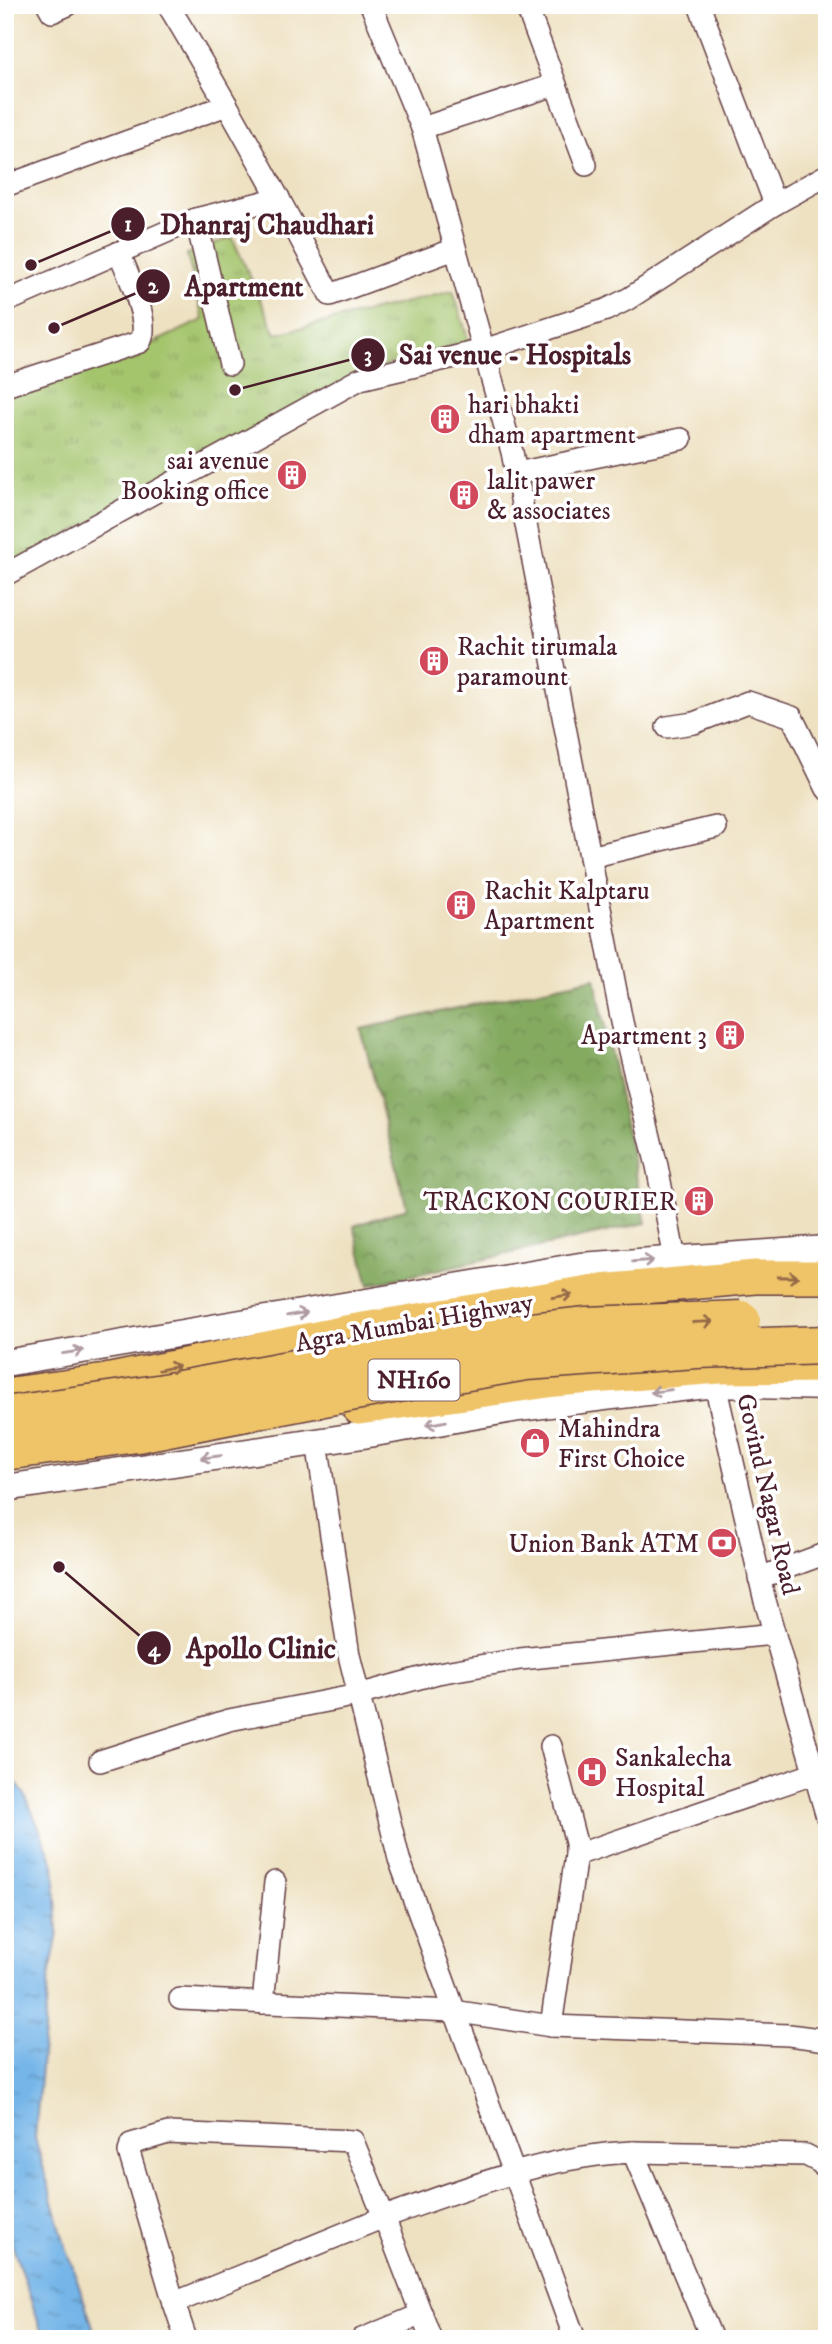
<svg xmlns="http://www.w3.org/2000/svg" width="832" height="2344" font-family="'IM FELL DW Pica',serif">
<defs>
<pattern id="grass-tufts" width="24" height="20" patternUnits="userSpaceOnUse" patternTransform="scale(1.75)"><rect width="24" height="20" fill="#a5c56d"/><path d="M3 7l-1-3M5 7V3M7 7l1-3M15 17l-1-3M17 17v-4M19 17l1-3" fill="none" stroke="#889f5a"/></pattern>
<pattern id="forest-crowns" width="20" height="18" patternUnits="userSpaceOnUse" patternTransform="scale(1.75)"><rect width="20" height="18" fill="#84aa60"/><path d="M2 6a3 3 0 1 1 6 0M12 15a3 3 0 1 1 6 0" fill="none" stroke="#6e8a4f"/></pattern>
<pattern id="water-ripples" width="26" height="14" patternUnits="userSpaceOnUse" patternTransform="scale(1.75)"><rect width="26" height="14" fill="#74b5e8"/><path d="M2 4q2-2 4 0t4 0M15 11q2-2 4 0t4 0" fill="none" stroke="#6193bc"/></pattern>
</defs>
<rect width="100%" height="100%" fill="#fff"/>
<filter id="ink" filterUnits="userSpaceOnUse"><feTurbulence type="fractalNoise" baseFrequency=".0143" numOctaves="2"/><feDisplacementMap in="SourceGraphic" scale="14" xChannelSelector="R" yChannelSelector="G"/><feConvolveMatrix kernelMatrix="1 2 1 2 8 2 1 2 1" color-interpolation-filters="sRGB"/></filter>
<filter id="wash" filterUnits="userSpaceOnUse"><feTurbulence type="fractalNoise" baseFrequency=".00686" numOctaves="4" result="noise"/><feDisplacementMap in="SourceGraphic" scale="28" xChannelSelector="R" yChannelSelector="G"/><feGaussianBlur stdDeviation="1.57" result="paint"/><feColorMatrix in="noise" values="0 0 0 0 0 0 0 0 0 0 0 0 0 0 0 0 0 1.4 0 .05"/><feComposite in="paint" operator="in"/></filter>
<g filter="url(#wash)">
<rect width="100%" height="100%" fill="#eee1c1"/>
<polygon fill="url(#grass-tufts)" stroke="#78724c" stroke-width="2" points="232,237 276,334 453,291 469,342 377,368 5,569 5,396 105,365 203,320 187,254"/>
<polygon fill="url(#forest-crowns)" stroke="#676446" stroke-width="2" points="595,978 646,1223 369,1285 354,1226 407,1208 361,1029"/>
<polygon fill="url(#water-ripples)" stroke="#5f6a8a" stroke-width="2" points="5,1767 25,1795 54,1864 58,1933 48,1983 35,2138 64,2241 97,2339 44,2339 5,2223"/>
</g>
<g filter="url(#ink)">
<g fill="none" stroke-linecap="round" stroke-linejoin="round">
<g stroke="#633c42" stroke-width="24">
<g id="minor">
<polyline points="48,5 52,12 68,5"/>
<path d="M168 5C226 100 279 197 330 295L455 249"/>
<polyline points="371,5 422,128 512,452 622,1022 657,1166 675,1259"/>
<polyline points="526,5 586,165"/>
<polyline points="699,5 775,204"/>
<polyline points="422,128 554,85"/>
<polyline points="5,186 227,105"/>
<polyline points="196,219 230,364"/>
<polyline points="5,302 196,219 279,198"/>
<path d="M5 386 140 342C152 323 127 273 119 252"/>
<polyline points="517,473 681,439"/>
<polyline points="5,575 360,379 484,350 606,310 628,299 775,204 827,175"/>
<polyline points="667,727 694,723 748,702 792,717 827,789"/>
<polyline points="590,857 716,827"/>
<polyline points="715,1384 764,1597 827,1817"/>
<polyline points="317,1442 349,1655 399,1859 575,2339"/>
<polyline points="759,1578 827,1553"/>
<polyline points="100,1761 229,1720 358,1695 438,1673 520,1659 774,1634"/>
<polyline points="576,1855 813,1774"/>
<polyline points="180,1999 453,2011 551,2026 789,2035 827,2040"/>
<polyline points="263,2003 275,1882"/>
<polyline points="551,2026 576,1855 576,1843 551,1746"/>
<polyline points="633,2152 806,2155 821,2163 827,2171"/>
<path d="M174 2303 129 2152 131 2144 168 2133 353 2141 384 2217C465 2189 547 2155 633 2152L712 2339"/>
<polyline points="186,2339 174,2303 384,2217 431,2339"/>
<polyline points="362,2339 422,2314"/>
</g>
</g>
<g stroke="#633c42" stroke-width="29">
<g id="tertiary">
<polyline points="5,1363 580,1266 827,1249"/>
<polyline points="5,1488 363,1435 519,1408 604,1397 715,1384 827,1387"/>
</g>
</g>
<g stroke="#633c42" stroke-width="36">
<g id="primary">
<polyline points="5,1395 106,1381 351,1331 589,1292 755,1277 827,1277"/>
<polyline points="359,1408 555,1380 719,1367 827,1366"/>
</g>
</g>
<use href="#minor" stroke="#fff" stroke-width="21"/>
<use href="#tertiary" stroke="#fff" stroke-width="26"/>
<use href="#primary" stroke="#efc469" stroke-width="33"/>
<g stroke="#633c42" stroke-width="41" stroke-linecap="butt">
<g id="motorway-bridge">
<polyline points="5,1416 164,1393 447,1341 587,1326 741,1320"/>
<polyline points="5,1451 137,1433 386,1385 526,1361 696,1349 827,1345"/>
</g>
</g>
<use href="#motorway-bridge" stroke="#efc469" stroke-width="38"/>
</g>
<defs><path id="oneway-shaft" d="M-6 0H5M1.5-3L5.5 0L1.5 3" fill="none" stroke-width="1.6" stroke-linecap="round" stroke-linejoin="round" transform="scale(1.75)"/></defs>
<g stroke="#ae9aa0">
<use href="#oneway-shaft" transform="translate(643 1261) rotate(-4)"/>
<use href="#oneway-shaft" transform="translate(297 1314) rotate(-10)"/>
<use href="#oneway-shaft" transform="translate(73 1352) rotate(-9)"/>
<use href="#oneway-shaft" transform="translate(661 1391) rotate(173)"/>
<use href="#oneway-shaft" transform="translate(436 1423) rotate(170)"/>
<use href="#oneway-shaft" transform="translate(211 1457) rotate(172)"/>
</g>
<g stroke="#946947">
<use href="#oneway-shaft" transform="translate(788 1277)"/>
<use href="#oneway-shaft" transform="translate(562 1296) rotate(-9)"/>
<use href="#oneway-shaft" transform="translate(703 1322) rotate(-2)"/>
<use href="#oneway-shaft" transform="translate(169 1368) rotate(-12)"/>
</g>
</g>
<defs>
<g id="building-disc" transform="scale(1.575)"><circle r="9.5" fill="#d1495b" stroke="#fff"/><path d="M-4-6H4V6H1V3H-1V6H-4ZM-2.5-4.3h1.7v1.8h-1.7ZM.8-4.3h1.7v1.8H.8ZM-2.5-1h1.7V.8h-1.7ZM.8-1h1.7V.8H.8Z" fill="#fff"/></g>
<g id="shop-disc" transform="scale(1.575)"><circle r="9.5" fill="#d1495b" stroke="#fff"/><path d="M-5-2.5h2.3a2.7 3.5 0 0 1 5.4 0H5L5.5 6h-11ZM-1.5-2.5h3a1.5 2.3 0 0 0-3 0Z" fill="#fff"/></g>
<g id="bank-disc" transform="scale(1.575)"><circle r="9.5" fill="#d1495b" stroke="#fff"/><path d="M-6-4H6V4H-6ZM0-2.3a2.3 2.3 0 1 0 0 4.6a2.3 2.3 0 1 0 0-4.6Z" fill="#fff"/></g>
<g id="hospital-disc" transform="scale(1.575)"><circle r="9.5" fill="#d1495b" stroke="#fff"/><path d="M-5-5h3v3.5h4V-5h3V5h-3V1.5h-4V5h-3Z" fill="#fff"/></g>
</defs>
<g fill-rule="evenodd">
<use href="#building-disc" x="445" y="419"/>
<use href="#building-disc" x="292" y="475"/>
<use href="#building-disc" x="464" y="495"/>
<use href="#building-disc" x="434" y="661"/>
<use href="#building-disc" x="461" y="905"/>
<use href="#building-disc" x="730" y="1035"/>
<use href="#building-disc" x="699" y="1201"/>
<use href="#shop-disc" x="535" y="1443"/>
<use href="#bank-disc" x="722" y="1543"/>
<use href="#hospital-disc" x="592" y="1772"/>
</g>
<g text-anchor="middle" stroke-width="7" stroke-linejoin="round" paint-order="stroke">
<rect fill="#fff" stroke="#80626b" stroke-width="2" x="368.5" y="1359.5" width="91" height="41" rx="5"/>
<g font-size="24" font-weight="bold" fill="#4a1f2b">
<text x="414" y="1388">NH160</text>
</g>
<g font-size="26" fill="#4a1f2b" stroke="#fff" text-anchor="start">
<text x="468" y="413">hari bhakti<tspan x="468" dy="30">dham apartment</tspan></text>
<text x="269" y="469" text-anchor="end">sai avenue<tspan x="269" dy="30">Booking office</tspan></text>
<text x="487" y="489">lalit pawer<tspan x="487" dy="30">&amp; associates</tspan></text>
<text x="457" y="655">Rachit tirumala<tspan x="457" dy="30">paramount</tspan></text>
<text x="484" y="899">Rachit Kalptaru<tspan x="484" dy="30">Apartment</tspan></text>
<text x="707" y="1044" text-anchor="end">Apartment 3</text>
<text x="676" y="1210" text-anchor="end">TRACKON COURIER</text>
<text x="558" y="1437">Mahindra<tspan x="558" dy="30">First Choice</tspan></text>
<text x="699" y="1552" text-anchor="end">Union Bank ATM</text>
<text x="615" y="1766">Sankalecha<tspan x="615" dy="30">Hospital</tspan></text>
</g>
<g font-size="26" fill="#4a1f2b" stroke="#fff">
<text transform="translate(414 1322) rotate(-10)" y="9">Agra Mumbai Highway</text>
<text transform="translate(769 1494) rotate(77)" y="9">Govind Nagar Road</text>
</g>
</g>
<path fill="none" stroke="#4a1f2b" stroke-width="2.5" d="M31 265L128 224M54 328L153 286M235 390L368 355M59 1567L154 1648"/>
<g fill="#4a1f2b" stroke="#fff" stroke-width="2.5">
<circle cx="31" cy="265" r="7"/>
<circle cx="54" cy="328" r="7"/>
<circle cx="235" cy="390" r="7"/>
<circle cx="59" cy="1567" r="7"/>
<circle cx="128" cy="224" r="18"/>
<circle cx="153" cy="286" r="18"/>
<circle cx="368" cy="355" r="18"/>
<circle cx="154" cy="1648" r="18"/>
</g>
<g font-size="21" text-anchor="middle" font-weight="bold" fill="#fff">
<text x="128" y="231">1</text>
<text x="153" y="293">2</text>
<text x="368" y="362">3</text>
<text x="154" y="1656">4</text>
</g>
<g font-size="28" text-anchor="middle" font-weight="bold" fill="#4a1f2b" stroke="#fff" stroke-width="7" stroke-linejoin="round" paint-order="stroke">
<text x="267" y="234">Dhanraj Chaudhari</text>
<text x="244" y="296">Apartment</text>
<text x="515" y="364">Sai venue - Hospitals</text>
<text x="261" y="1658">Apollo Clinic</text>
</g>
<rect width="832" height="2344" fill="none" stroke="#fff" stroke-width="28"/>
</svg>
